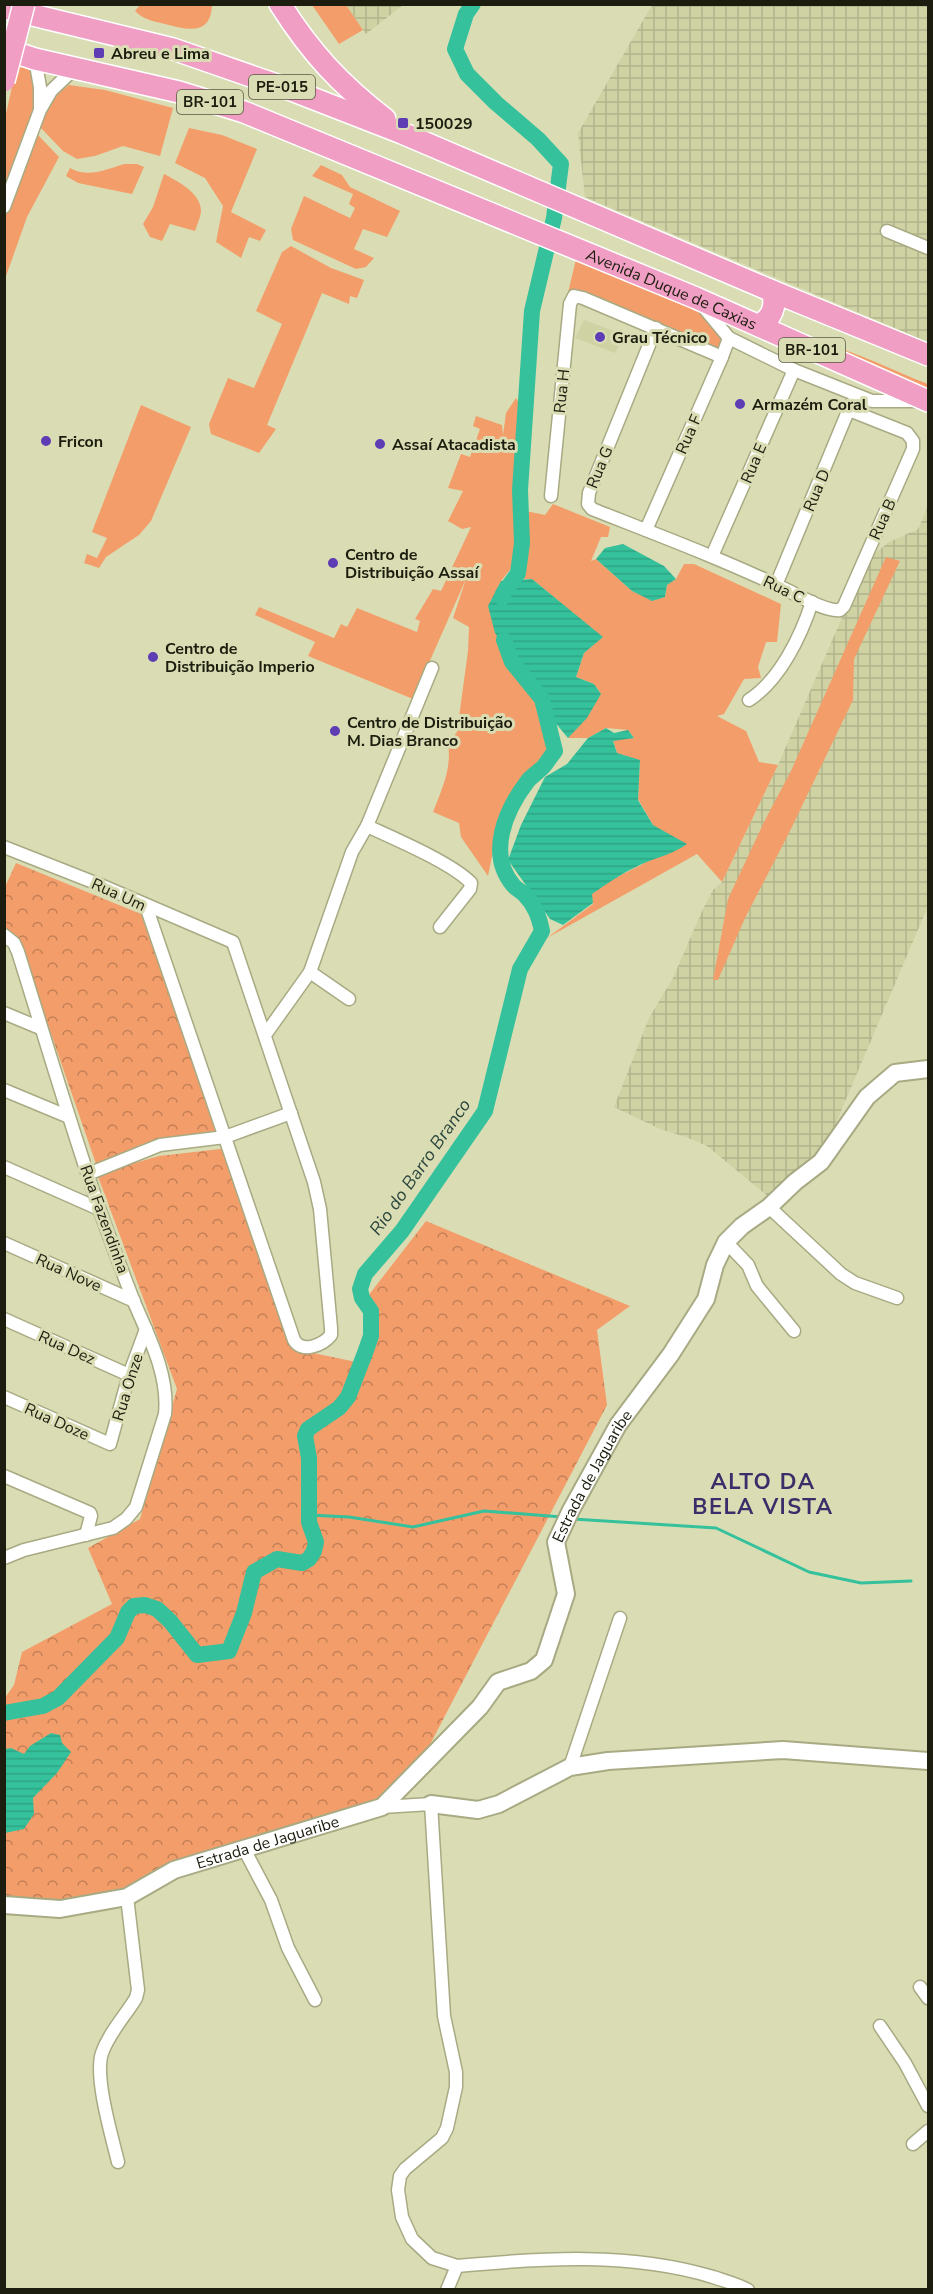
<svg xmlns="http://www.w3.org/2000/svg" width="933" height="2294" font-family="'Nunito Sans',sans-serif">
<defs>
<pattern id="industrial-grid" width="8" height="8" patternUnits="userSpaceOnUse" patternTransform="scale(1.5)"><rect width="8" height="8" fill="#cfd2a3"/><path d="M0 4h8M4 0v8" fill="none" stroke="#b1b48b"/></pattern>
<pattern id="forest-crowns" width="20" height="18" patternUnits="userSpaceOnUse" patternTransform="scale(1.5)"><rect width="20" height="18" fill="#f39d6a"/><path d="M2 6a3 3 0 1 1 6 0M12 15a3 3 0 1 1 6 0" fill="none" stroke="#c47f56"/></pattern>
<pattern id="water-rules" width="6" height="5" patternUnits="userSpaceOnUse" patternTransform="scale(1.5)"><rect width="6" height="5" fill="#35c19b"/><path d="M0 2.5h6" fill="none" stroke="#2ea584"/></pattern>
</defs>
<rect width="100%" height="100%" fill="#daddb4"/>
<polygon fill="#cfd2a3" points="584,320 625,335 615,353 575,338"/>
<g fill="url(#industrial-grid)">
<polygon points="346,5 403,5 366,34"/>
<polygon points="652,5 928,5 928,342 585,197 578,133"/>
<polygon points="928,506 928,906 822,1156 769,1197 707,1146 686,1137 660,1129 614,1107 649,1018 673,978 703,909 713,890 722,882 778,765 867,560 889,542 918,529"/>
</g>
<g fill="#f39d6a">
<path d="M140 5H212C211 36 187 30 165 24 153 21 144 20 135 11Z"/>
<polygon points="312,5 346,5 363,30 339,44"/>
<polygon points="18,60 35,76 37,109 5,192 5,118"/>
<path d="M69 85 105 90 173 108 160 156 123 146 95 156 77 159 63 151 40 127C46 109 53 95 69 85Z"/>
<polygon points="189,128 222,135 257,149 231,212 266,230 260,241 249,237 241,258 216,242 223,206 205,178 175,163"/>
<polygon points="37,134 59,157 27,217 5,279 5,217"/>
<path d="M124 164H137L144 167 132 194 78 183 66 176 70 168C88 178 105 170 124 164Z"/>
<polygon points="321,165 342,175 350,187 400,211 387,237 363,229 354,249 374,258 366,267 356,269 293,240 291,229 304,196 350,218 355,208 349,204 353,194 312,176"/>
<path d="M164 174C177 181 202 193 201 212 200 218 197 225 195 231L170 224 162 241 150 237 143 224 153 207Z"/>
<polygon points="291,246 331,268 364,280 357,298 350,296 349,304 322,293 267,425 276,429 259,453 211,434 209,424 228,378 254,388 282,324 256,311 282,252"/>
<polygon points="577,255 695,305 723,334 719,361 567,297"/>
<path d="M824 344C861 353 893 371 928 384V397Z"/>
<path d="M516 398 522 408 513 566 501 581 495 633 542 707 553 744 514 788 499 822 488 876 461 837 459 823 433 812C442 789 452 768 448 743L457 732 468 651 469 627 453 618 466 579 413 699 308 656 315 642 255 615 259 607 334 638 341 624 347 627 357 608 417 632 420 621 415 619 433 589 441 591 471 527 462 529 448 521 463 491 448 488 461 454 470 457 480 429 473 426 476 416 502 425 503 435 506 413Z"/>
<polygon points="141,405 191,427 151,521 139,535 106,557 99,568 84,563 87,554 97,558 107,538 92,532"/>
<polygon points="553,504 610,527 608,537 601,537 591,561 596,559 632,591 652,600 665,597 667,585 676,579 684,564 694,564 781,604 777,642 766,642 758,667 761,678 744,679 724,714 717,716 746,731 759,762 778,765 722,882 697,854 547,938 593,904 591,894 613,879 643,864 653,825 638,799 640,761 617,753 613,740 634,738 628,730 606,728 588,738 568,738 601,694 594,684 576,677 584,653 602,637 532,579 514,579 518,573 526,511 545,515"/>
<polygon points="886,557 900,561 854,659 853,700 789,833 745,918 718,980 713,980 728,899 764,822 791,771"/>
</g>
<g fill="url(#forest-crowns)">
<polygon points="16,863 141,914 219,1132 96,1164 18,938 5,931 4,889"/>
<polygon points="229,1148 294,1349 361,1363 368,1296 426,1221 630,1306 597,1330 607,1405 424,1756 384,1799 128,1892 82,1903 5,1899 4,1699 14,1685 22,1652 112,1604 88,1548 140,1519 177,1389 97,1174 159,1156"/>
</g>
<g fill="url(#water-rules)">
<polygon points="623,544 664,566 676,579 667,585 665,597 652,601 632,591 596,559 605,548"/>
<polygon points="532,579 603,637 584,653 576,677 594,684 601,694 587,718 568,738 533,696 495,633 488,606 501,581"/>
<path d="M606 728 614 733 628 730 634 738 613 741 617 753 640 760 638 800 653 825 687 844C673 854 658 857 642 864 624 872 608 883 592 894L593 903 563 925 550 919 508 860 521 825 545 777 567 764 588 738Z"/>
<polygon points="51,1733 60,1735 62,1743 71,1752 57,1773 33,1798 34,1814 24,1829 5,1833 5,1749 11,1748 24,1754 30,1746"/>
</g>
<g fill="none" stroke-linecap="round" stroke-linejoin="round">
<g stroke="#35c19b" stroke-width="3">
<polyline points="309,1515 349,1517 413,1527 484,1511 562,1517"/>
<polyline points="573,1519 716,1528 809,1572 861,1583 911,1581"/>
</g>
<g stroke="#35c19b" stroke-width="16">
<polyline points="473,4 466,14 455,49 467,74 496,103 538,139 561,164 554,218 532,311 520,490 522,543 518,573 503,594 502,598"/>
<path d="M4 1713 43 1706 58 1698 117 1638 128 1612 134 1606 145 1605 157 1609 170 1621 197 1655 229 1651 244 1613 254 1572 277 1559 302 1563 309 1559 314 1551 316 1542 309 1522V1458L305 1436 308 1429 339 1408 348 1397 365 1353 371 1336V1311L362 1298 360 1289 365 1274 402 1231 485 1111 520 969 542 931C539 917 535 905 524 894 521 891 516 889 513 885 487 854 505 811 527 782 531 776 539 772 544 766 548 761 551 756 555 751L542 699 512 662 504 640"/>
</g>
<g stroke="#a8aa83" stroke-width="15">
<g id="street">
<polyline points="35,59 40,87 40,108"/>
<polyline points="4,207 40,110 51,91 76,67"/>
<polyline points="887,231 928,248"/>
<polyline points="700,303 729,338 794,370 872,401 920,401"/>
<path d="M656 328 589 493 588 504 592 509C658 535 725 560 789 591 801 597 827 612 840 610L844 606 913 449V441L907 433 849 410"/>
<polyline points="551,496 570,304 574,296 583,298 722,357"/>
<polyline points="646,530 722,357 729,338"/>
<polyline points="712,556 794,370"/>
<polyline points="776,585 851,404"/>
<path d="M749 700C780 680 801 636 812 602"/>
<polyline points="367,826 432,668"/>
<path d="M4 847 98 884 233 942 314 1182 320 1209 331 1328V1335C323 1345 302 1354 294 1340L146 906"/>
<path d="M4 935 14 943 18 952C45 1038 70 1124 99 1208 110 1239 122 1271 134 1302 149 1337 169 1375 165 1414L136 1507 126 1519 113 1528 24 1550 4 1558"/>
<polyline points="310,972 349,999"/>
<polyline points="4,1013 40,1028"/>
<path d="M265 1035 310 972 352 852 367 826C393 838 452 863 471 883L470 889 440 927"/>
<polyline points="4,1090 69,1117"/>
<polyline points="4,1167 99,1209"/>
<polyline points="88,1174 160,1145 225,1137 291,1113"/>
<polyline points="769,1207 841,1274 855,1283 897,1298"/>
<polyline points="726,1242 748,1265 757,1286 794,1331"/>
<polyline points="4,1243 134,1301"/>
<polyline points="4,1319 129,1375"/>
<polyline points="4,1397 110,1444 129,1375 146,1329"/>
<polyline points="4,1476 90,1513 91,1516 86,1535"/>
<polyline points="570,1767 620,1618"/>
<polyline points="382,1807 431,1804 444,2016 456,2072 456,2087 447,2128 442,2138 405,2169 400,2176 398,2190 402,2217 412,2239 432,2258 457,2266 447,2290"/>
<polyline points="244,1849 271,1900 288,1948 315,2000"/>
<polyline points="920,1987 928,1998"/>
<polyline points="880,2026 905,2063 928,2106"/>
<polyline points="913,2144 928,2131"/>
<path d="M118 2162C112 2137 94 2077 102 2053 109 2033 125 2016 136 1998L138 1990 127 1897"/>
<path d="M457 2266C542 2258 631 2252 713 2277 725 2281 737 2284 748 2290"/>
</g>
</g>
<g stroke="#a8aa83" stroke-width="20">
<g id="secondary">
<polyline points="431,1804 478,1810 499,1804 570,1767 608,1761 783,1750 928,1761"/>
<path id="s1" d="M4 1905 60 1909 127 1897 174 1870 382 1807 480 1707 498 1682 531 1671 544 1660 566 1594 556 1542 571 1510 618 1425 671 1354 706 1299 715 1265 726 1242 742 1226 769 1207 795 1182 821 1162 867 1097 895 1073 928 1069"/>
</g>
</g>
<g stroke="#fff" stroke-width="24">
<g id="highway">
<path d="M280 4C311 53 340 84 385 119"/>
<polyline points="4,8 173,49 294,91 402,133 772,291 928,355"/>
<path id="s2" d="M4 49 35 59 179 92 244 112 696 298 928 401"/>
<path d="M758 325C772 320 777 305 772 291"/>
</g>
</g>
<use href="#street" stroke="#fff" stroke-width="12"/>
<use href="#secondary" stroke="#fff" stroke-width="16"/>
<use href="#highway" stroke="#f09ec4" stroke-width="21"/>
<g stroke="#fff" stroke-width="24" stroke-linecap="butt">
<polyline id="highway-bridge" points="4,81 24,4"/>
</g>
<use href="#highway-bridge" stroke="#f09ec4" stroke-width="21"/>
</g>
<g fill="#5d3cb4" stroke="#daddb4" stroke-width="2">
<rect x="93" y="47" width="12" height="12" rx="3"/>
<rect x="397" y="117" width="12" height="12" rx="3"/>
<circle cx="600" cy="337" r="6"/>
<circle cx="740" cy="404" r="6"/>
<circle cx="46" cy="441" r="6"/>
<circle cx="380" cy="444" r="6"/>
<circle cx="333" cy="563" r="6"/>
<circle cx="153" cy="657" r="6"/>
<circle cx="335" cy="731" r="6"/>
</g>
<g text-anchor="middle" stroke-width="6" stroke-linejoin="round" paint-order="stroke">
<g fill="#daddb4" stroke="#555740" stroke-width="1.5">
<rect x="249" y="75" width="66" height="24" rx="4.5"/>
<rect x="177" y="90" width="66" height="24" rx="4.5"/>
<rect x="779" y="338" width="66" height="24" rx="4.5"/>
</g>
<g font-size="15" font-weight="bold" fill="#1c1d0e">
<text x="282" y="92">PE-015</text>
<text x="210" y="107">BR-101</text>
<text x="812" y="355">BR-101</text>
</g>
<g font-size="16" font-weight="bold" fill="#1c1d0e" stroke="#daddb4" text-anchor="start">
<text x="111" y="59">Abreu e Lima</text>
<text x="415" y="129">150029</text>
<text x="612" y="343">Grau Técnico</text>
<text x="752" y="410">Armazém Coral</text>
<text x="58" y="447">Fricon</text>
<text x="392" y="450">Assaí Atacadista</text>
<text x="345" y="560">Centro de<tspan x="345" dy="18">Distribuição Assaí</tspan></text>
<text x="165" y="654">Centro de<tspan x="165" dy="18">Distribuição Imperio</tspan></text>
<text x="347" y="728">Centro de Distribuição<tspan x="347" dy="18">M. Dias Branco</tspan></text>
</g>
<g font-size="16" fill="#1c1d0e" stroke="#daddb4">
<text dy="6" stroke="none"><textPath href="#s2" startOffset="711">Avenida Duque de Caxias</textPath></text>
<text transform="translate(561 391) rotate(-84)" y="6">Rua H</text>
<text transform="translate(688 434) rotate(-66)" y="6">Rua F</text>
<text transform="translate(753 463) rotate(-67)" y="6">Rua E</text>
<text transform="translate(599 467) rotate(-68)" y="6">Rua G</text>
<text transform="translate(816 490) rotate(-67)" y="6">Rua D</text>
<text transform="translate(882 519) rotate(-66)" y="6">Rua B</text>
<text transform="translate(784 589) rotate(25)" y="6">Rua C</text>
<text transform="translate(119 894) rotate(24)" y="6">Rua Um</text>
<text transform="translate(105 1219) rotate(70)" y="6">Rua Fazendinha</text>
<text transform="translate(69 1272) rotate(24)" y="6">Rua Nove</text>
<text transform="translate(67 1347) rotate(24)" y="6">Rua Dez</text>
<text transform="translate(127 1387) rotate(-73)" y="6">Rua Onze</text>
<text transform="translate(57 1421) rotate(24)" y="6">Rua Doze</text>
<text dy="6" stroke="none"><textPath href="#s1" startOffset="816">Estrada de Jaguaribe</textPath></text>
<text dy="6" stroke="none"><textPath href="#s1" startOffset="276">Estrada de Jaguaribe</textPath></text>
</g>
<g font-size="18" font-style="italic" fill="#2a463c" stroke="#daddb4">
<text transform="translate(420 1167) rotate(-55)" y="6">Rio do Barro Branco</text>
</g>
<g font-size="22" font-weight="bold" letter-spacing="1.5" fill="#3b2d69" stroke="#daddb4">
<text x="763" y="1489">ALTO DA<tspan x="763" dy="25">BELA VISTA</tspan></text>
</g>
</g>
<rect width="933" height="2294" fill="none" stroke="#1c1d0e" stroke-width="12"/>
</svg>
